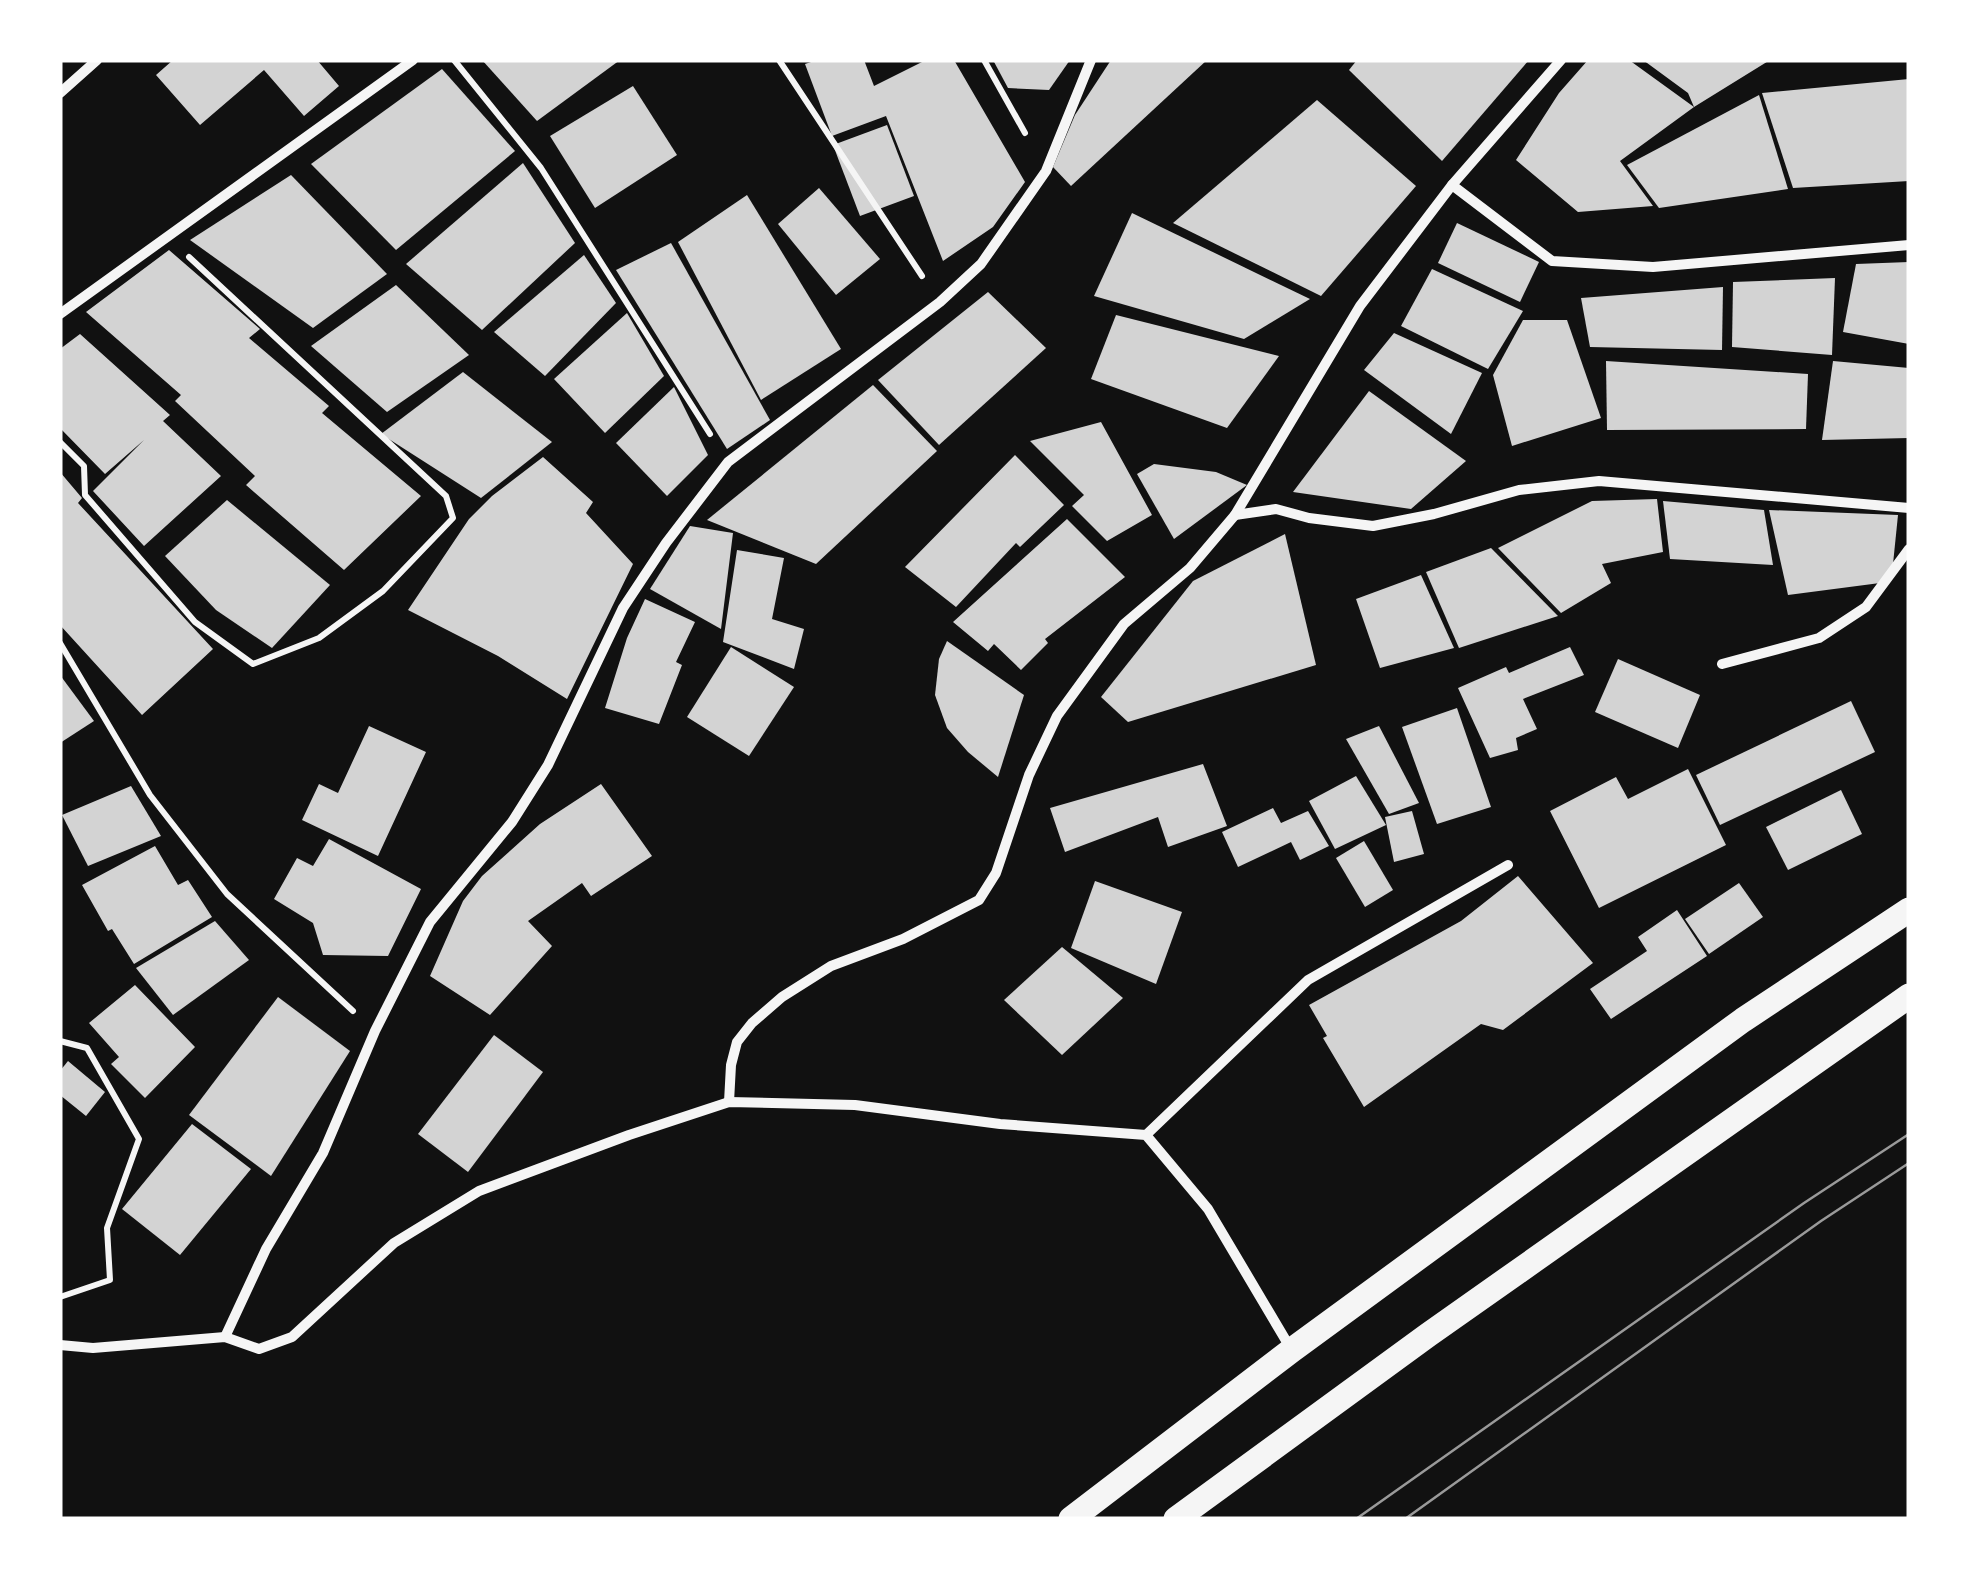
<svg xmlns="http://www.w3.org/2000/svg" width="1969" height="1579" font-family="Arial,sans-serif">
<rect width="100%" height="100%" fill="#111"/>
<g fill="#d3d3d3">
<polygon points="173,60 317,60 339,86 304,116 264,70 200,125 156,75"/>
<polygon points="482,60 620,60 537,121"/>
<polygon points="817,60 864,60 874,86 926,60 954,60 1025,182 993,227 943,261 886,116 832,136 805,64"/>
<polygon points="993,60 1070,60 1049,90 1008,88"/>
<polygon points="1111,60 1207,60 1071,186 1053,167 1075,115"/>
<polygon points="1357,60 1529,60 1442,161 1349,70"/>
<polygon points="1588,60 1629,60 1694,107 1620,161 1653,206 1578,212 1516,160 1559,93"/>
<polygon points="1643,60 1770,60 1694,107 1688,93"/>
<polygon points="442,69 515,151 396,250 311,164"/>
<polygon points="1909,79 1909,181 1793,188 1762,93"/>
<polygon points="633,86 677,155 595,208 550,136"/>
<polygon points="1759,95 1788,189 1659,208 1627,165"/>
<polygon points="1317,100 1416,186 1321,296 1173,223"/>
<polygon points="887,125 914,196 860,216 833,145"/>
<polygon points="523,163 575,243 482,330 406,264"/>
<polygon points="291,175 387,274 313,328 190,240"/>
<polygon points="819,188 880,259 836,295 778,224"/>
<polygon points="747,195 841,349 761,400 678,242"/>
<polygon points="1132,213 1310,299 1244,339 1094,296"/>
<polygon points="1457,223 1539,262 1520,302 1438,263"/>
<polygon points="671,243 770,420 727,449 616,270"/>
<polygon points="169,250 260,329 249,338 329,406 322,413 421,496 344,570 246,485 255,476 175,401 181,395 86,312"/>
<polygon points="584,255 616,303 545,376 494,332"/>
<polygon points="1909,262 1909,344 1843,332 1856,264"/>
<polygon points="1432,269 1523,311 1488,369 1401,326"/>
<polygon points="1835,278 1832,355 1732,347 1733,282"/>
<polygon points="396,285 469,355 387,412 311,346"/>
<polygon points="1723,287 1722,350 1590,347 1581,298"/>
<polygon points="988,292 1046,348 939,445 878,380"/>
<polygon points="627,313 664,376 605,433 554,379"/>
<polygon points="1116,315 1279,356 1227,428 1091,379"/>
<polygon points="1523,320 1567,320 1601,418 1512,446 1493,375"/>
<polygon points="1394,333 1482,373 1451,434 1364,370"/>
<polygon points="80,334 170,415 163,421 221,476 144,546 93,491 144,440 105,474 60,428 60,349"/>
<polygon points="1606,361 1808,374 1806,429 1607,430"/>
<polygon points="1833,361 1909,368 1909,438 1822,440"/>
<polygon points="463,372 552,442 481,498 381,434"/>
<polygon points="873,385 937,451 816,564 707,520"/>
<polygon points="674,387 708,455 667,496 616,443"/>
<polygon points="1369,391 1466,461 1411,509 1293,492"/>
<polygon points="1101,422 1152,515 1107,541 1072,506 1084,495 1030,441"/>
<polygon points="1015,455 1064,505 1020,547 1016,543 956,607 905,567"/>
<polygon points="543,457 593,502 586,513 633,564 567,699 498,656 408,610 469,519 492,496"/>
<polygon points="1154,464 1216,472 1247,485 1174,539 1137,474"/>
<polygon points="60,472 82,498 78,503 213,649 142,715 60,625"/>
<polygon points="1657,499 1663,552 1602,564 1611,583 1561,613 1498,548 1592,501"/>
<polygon points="227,500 330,585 272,648 216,610 165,556"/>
<polygon points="1663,501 1764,510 1773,565 1670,559"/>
<polygon points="1769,510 1898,515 1893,564 1880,583 1788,595"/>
<polygon points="1067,519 1125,577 1045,639 1048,643 1021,670 994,644 988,651 953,622"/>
<polygon points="690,526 733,533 721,629 650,589"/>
<polygon points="1285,534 1316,665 1128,722 1101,697 1193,581"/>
<polygon points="1491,548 1558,616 1459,648 1426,572"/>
<polygon points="737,550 784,558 772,619 804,629 794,669 723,642"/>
<polygon points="1421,575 1454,648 1380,668 1356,599"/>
<polygon points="645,599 695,622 676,662 682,665 659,724 605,708 627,638"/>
<polygon points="947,641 1024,695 998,777 968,752 947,728 935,695 939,659"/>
<polygon points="731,647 794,687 749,756 687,717"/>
<polygon points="1570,647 1584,675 1523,699 1537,729 1516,738 1518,750 1490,758 1458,688 1506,667 1509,673"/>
<polygon points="1618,659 1700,695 1678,748 1595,712"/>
<polygon points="60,675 94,721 60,743"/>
<polygon points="1851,701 1875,752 1720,825 1696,775"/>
<polygon points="1457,708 1491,807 1437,824 1402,727"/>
<polygon points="369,726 426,752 378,856 302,820 319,784 338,793"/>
<polygon points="1379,726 1419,803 1389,814 1346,739"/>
<polygon points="1203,764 1227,826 1168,847 1158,817 1065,852 1050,808"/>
<polygon points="1688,769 1726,845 1599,908 1550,811 1616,777 1628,799"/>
<polygon points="1356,776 1386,825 1335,849 1309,801"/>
<polygon points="601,784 652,856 591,896 582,883 528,921 552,946 490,1015 430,976 463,901 482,876 540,824"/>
<polygon points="131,786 161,836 88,866 62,815"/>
<polygon points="1841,790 1862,834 1788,870 1766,827"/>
<polygon points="1273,808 1281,823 1308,811 1329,846 1300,860 1291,842 1238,867 1222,832"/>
<polygon points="1412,811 1424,854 1394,862 1385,817"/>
<polygon points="329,839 421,889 388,956 323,955 313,923 274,899 297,858 313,866"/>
<polygon points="1364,841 1393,890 1365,907 1336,858"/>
<polygon points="155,846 178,885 188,880 212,917 134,964 112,929 108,931 82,885"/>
<polygon points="1518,876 1593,963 1503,1030 1481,1024 1364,1107 1323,1038 1327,1036 1309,1005 1461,921"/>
<polygon points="1095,881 1182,912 1156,984 1071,948"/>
<polygon points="1739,883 1763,917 1709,954 1685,919"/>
<polygon points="1677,910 1707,956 1611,1019 1590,989 1647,951 1638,937"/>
<polygon points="215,921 249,960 173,1015 136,968"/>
<polygon points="1062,947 1123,998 1062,1055 1004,1000"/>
<polygon points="135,985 195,1047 145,1098 111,1064 119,1057 89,1023"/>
<polygon points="278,997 350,1051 271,1176 189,1115"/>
<polygon points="494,1035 543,1072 468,1172 418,1134"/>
<polygon points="68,1061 105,1092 86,1116 60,1095 60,1071"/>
<polygon points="192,1124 251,1169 180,1255 122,1209"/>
</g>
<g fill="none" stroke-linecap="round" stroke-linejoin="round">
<g stroke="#f5f5f5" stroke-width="6">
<polyline points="454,60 541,168 710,434"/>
<polyline points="779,60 922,276"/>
<polyline points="984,60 1025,133"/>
<polyline points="60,442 84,466 85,495 195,622 253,664 319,638 383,591 453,518 446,496 189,257"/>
<polyline points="60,643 150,795 227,894 353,1011"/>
<polyline points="60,1041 87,1048 139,1139 107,1228 110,1280 60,1297"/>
</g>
<g stroke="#f5f5f5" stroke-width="10">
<polyline points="60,93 97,60"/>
<polyline points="1452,185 1552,261 1653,267 1909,245"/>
<polyline points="60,314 413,60"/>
<polyline points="1235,515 1276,509 1309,518 1373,526 1434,514 1519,490 1599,481 1909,508"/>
<polyline points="1722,664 1819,638 1866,607 1909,549"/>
<polyline points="729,1102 731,1065 737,1042 752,1023 782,997 831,966 903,939 979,900 996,873 1029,775 1057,716 1124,624 1190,568 1235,515 1360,306 1452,185 1561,60"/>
<polyline points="1146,1135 1308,980 1508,865"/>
<polyline points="225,1337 266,1249 323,1153 375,1031 430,922 512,822 548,765 623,608 666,543 728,462 940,302 981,264 1046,171 1091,60"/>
<polyline points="60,1345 93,1348 225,1337 259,1349 292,1337 394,1243 479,1191 629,1135 729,1102 855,1105 1000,1124 1146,1135 1208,1209 1291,1349"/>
</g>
<g stroke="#f5f5f5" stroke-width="25">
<polyline points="1071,1519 1292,1350 1743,1020 1909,910"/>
<polyline points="1176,1519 1428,1335 1909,996"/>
</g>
<g stroke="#9a9a9a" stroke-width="2.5">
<polyline points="1356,1519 1804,1203 1909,1134"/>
<polyline points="1405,1519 1821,1221 1909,1163"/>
</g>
</g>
<rect width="1969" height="1579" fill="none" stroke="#ffffff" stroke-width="125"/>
</svg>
